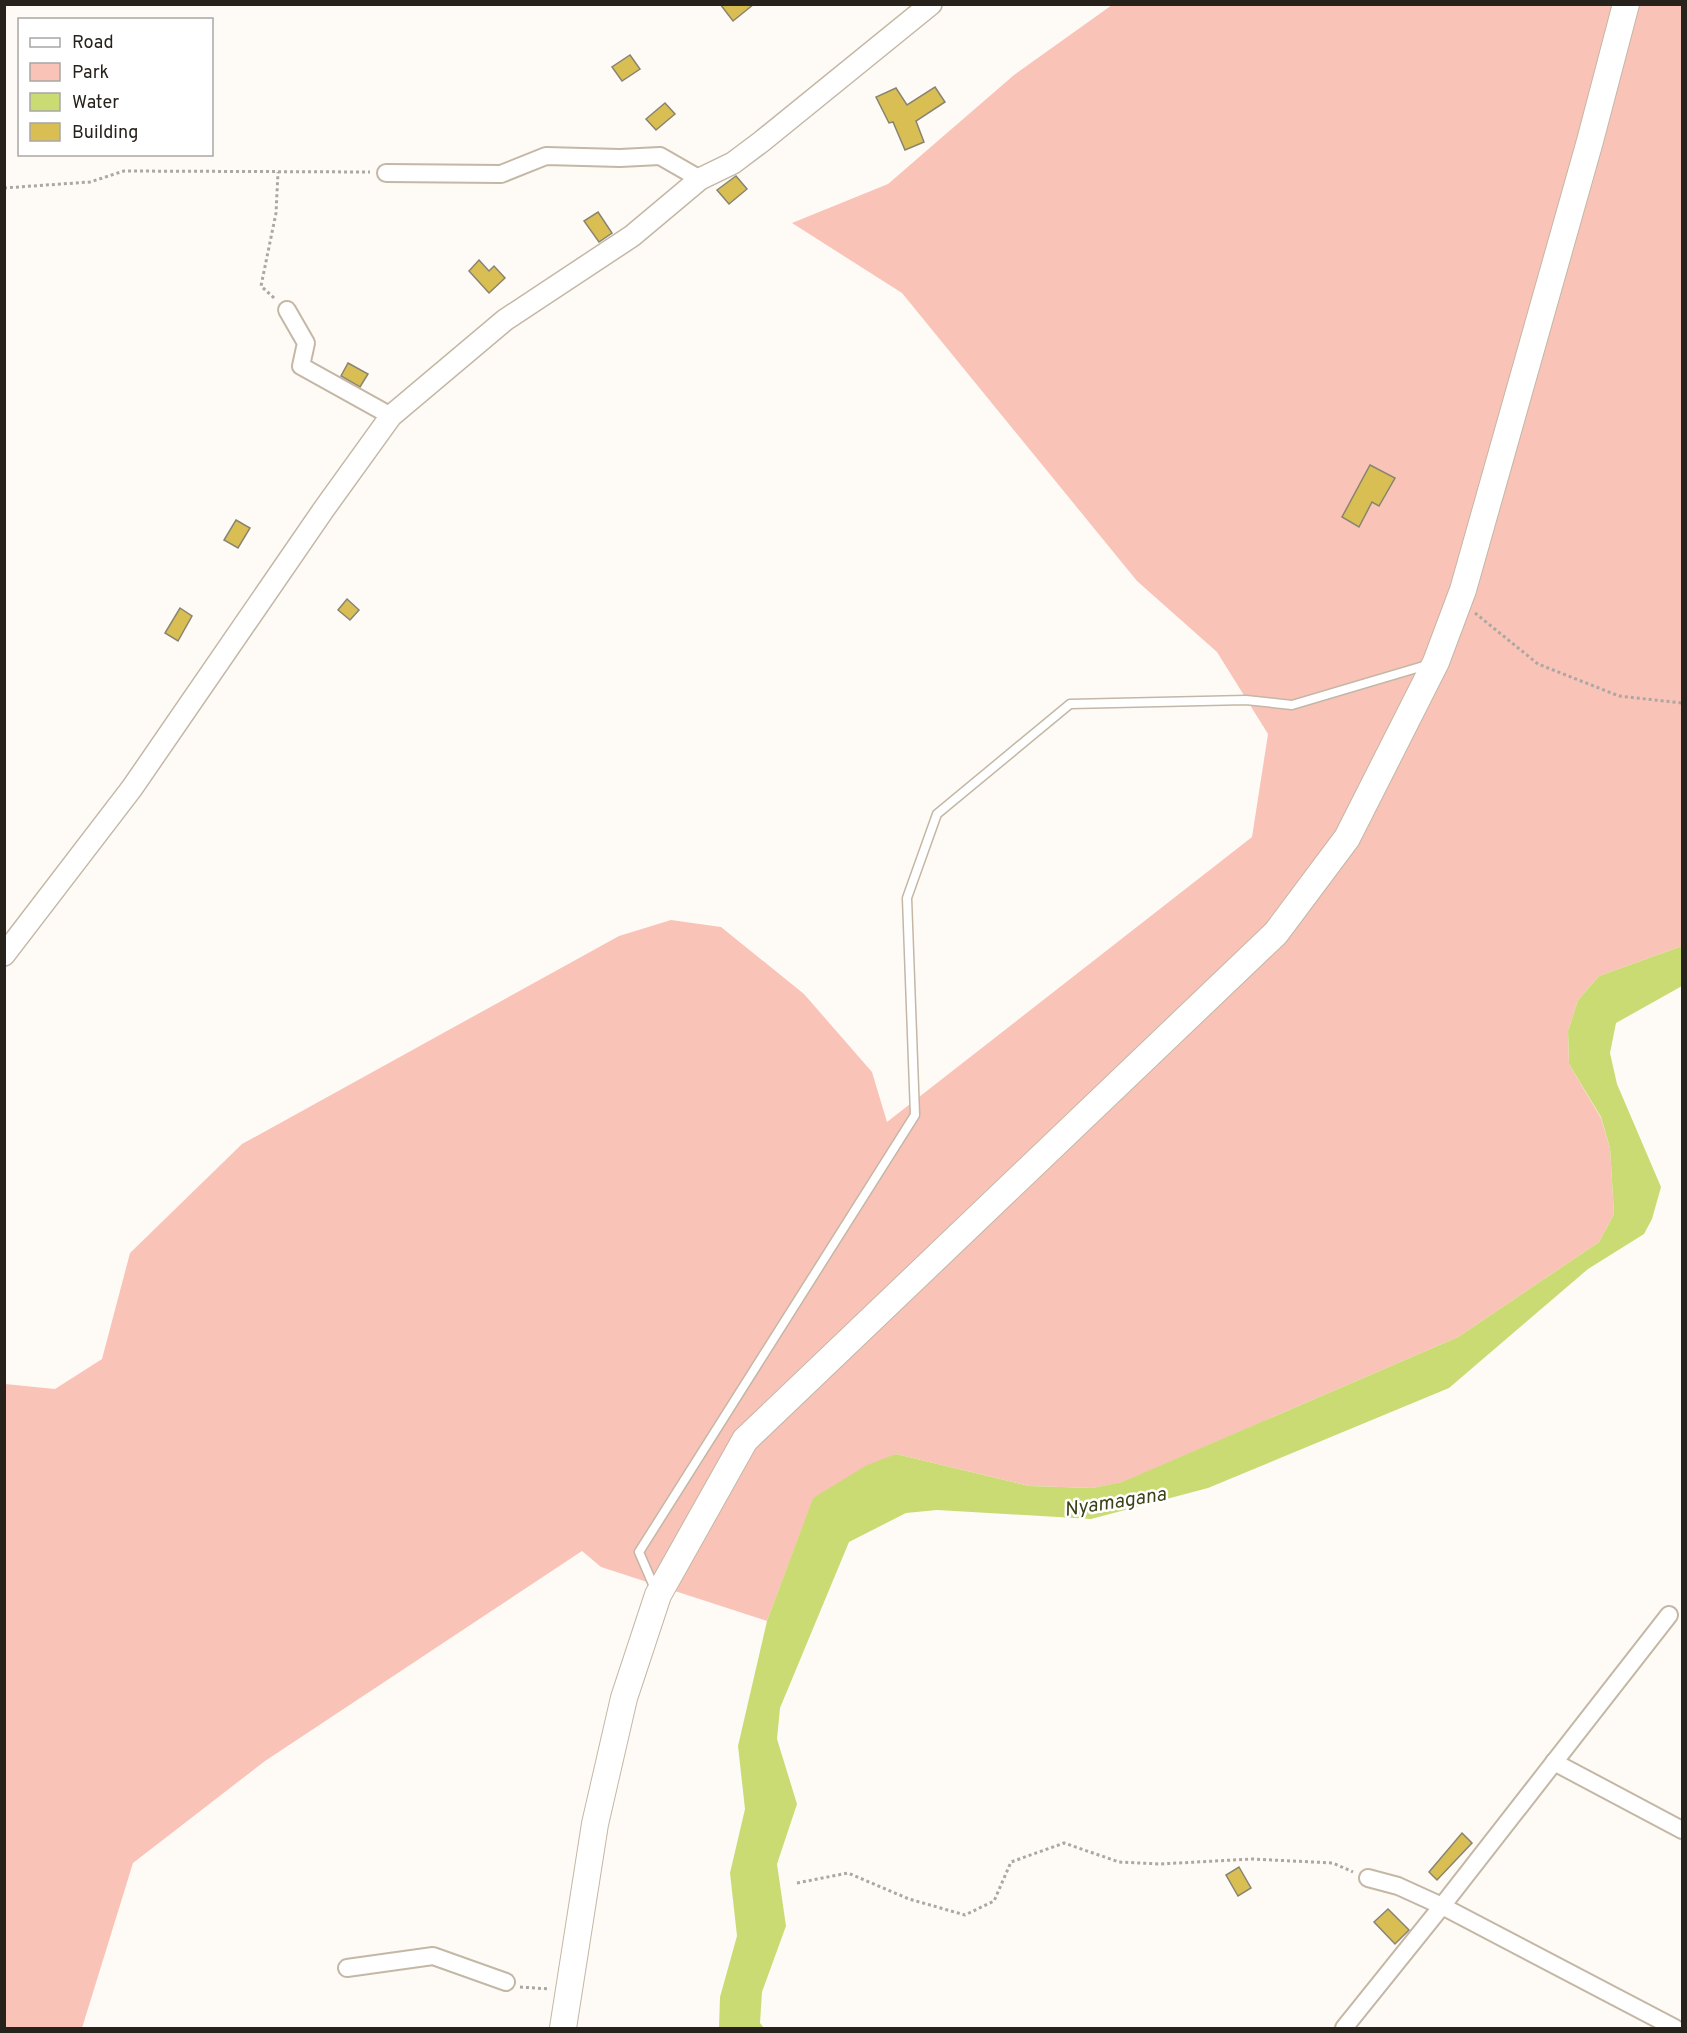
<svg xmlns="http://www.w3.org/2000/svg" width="1687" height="2033" font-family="Overpass,sans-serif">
<rect width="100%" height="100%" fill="#fefbf7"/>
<polygon fill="#fac3b8" points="1112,5 1682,5 1682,946 1599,976 1578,1000 1568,1031 1569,1064 1601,1118 1610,1148 1614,1214 1599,1242 1458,1337 1123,1482 1092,1488 1029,1486 896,1454 813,1499 767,1621 601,1567 582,1551 265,1761 133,1863 82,2028 5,2028 5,1384 55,1389 102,1359 130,1253 242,1144 619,936 671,920 721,927 804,994 872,1072 887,1122 1252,837 1268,734 1217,652 1137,581 902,293 792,223 888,184 1014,75"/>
<polygon fill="#cadb74" points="1682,946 1682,986 1616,1023 1610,1053 1617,1084 1661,1187 1652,1219 1644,1234 1588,1269 1449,1388 1208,1488 1091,1519 937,1510 906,1513 849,1542 780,1708 777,1739 797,1804 777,1864 786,1926 762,1992 760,2023 764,2028 719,2028 720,1997 737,1936 730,1873 745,1809 738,1746 767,1621 813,1498 867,1465 896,1454 1029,1486 1092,1488 1122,1482 1458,1337 1599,1242 1614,1214 1610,1148 1601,1117 1569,1064 1568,1031 1578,1000 1599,976"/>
<g fill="#d9bf53" stroke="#898471" stroke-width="1.5">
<polygon points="720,4 754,4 733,21"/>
<polygon points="630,55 640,69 622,81 612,67"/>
<polygon points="935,87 945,102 916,121 924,142 905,150 893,122 889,123 876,97 896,88 907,105"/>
<polygon points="665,103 675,114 656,130 646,119"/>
<polygon points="736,176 747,189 729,204 717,190"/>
<polygon points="598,212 612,233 599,242 584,221"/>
<polygon points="479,260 489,271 494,266 505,278 489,293 469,271"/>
<polygon points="348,363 368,374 360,387 341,376"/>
<polygon points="1370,465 1395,478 1379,506 1372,502 1359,527 1342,517"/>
<polygon points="236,520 250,528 238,548 224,540"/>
<polygon points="347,599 359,610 350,620 338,610"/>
<polygon points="180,608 192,616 178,641 165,633"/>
<polygon points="1462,1833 1472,1843 1437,1880 1429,1872"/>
<polygon points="1239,1867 1251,1888 1238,1896 1226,1875"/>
<polygon points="1388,1909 1409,1930 1395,1944 1374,1922"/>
</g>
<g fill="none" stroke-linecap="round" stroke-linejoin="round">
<g stroke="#c4b7a5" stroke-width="11">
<polyline id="service" points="655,1589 639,1552 915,1115 907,898 937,814 1070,704 1246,700 1292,705 1427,665"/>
</g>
<g stroke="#c4b7a5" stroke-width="20">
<g id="minor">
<polyline points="386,173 501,174 546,156 620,158 660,156 700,179"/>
<polyline points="287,310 306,343 301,366 391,416"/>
<polyline points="1554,1762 1682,1830"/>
<polyline points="1368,1878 1398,1886 1442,1906 1675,2028"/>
<polyline points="347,1968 433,1956 506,1982"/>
<polyline points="1344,2028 1442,1906 1669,1615"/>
</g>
</g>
<g stroke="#c4b7a5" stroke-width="24">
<polyline id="tertiary" points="4,955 132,788 324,509 391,416 505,320 632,236 700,179 733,163 761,142 931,4"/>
</g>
<g stroke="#c4b7a5" stroke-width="28">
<polyline id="primary" points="563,2028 595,1824 624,1698 658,1595 745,1440 1276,933 1347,838 1436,662 1463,590 1590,141 1626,4"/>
</g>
<g stroke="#aba7a2" stroke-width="3" stroke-dasharray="3 3" stroke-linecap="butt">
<polyline points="4,188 90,182 124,171 370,172"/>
<polyline points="274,298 261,286 276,213 278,172"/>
<polyline points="1475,613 1538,664 1619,696 1682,703"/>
<polyline points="797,1883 848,1873 909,1899 965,1915 994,1901 1011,1862 1064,1843 1119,1862 1160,1864 1252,1859 1333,1863 1353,1872"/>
<polyline points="520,1987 550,1989"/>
</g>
<use href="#service" stroke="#fff" stroke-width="8"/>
<use href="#minor" stroke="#fff" stroke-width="16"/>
<use href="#tertiary" stroke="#fff" stroke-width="21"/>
<use href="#primary" stroke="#fff" stroke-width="26"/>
</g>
<g text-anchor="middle" stroke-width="5" stroke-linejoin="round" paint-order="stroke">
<g font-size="20" font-style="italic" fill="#3c4217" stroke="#fff">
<text transform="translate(1115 1501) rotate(-9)" y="7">Nyamagana</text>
</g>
</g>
<rect width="1687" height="2033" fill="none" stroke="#27221b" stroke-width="12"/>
<rect x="18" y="18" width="195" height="138" fill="#ffffff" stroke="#a9a7a4" stroke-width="1.5"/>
<rect x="30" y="38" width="30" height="9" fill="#ffffff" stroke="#a9a7a4" stroke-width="1.5"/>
<text x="72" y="48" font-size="18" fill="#27221b">Road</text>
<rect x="30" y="63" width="30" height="18" fill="#fac3b8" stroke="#a9a7a4" stroke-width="1.5"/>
<text x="72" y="78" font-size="18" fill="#27221b">Park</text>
<rect x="30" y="93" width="30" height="18" fill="#cadb74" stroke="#a9a7a4" stroke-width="1.5"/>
<text x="72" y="108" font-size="18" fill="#27221b">Water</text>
<rect x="30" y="123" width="30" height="18" fill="#d9bf53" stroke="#a9a7a4" stroke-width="1.5"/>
<text x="72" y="138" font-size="18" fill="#27221b">Building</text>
</svg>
